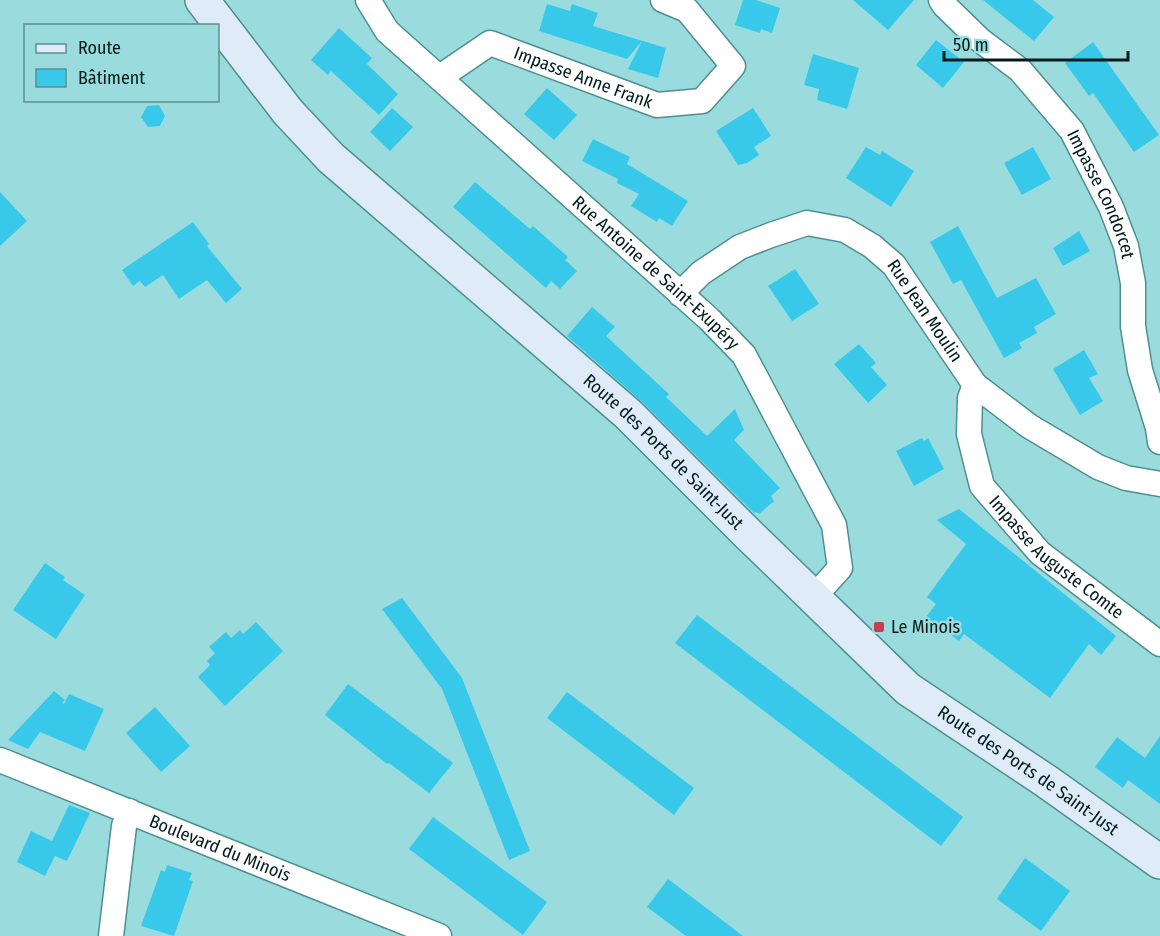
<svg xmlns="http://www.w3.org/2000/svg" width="1160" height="936" font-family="'Fira Sans Condensed',sans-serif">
<rect width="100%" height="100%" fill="#9adcdd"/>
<g fill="#38c9ea">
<polygon points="743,0 756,0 780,8 772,33 761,29 760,33 735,25"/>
<polygon points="853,0 914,0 888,30"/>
<polygon points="983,0 1033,0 1054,17 1034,41"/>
<polygon points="547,4 570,11 572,4 598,13 593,26 666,48 658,78 628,69 642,41 627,59 539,31"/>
<polygon points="339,28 372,58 367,64 398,94 379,115 331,71 328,75 311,60"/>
<polygon points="936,40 964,62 943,88 916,65"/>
<polygon points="1093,42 1159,135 1134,152 1093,93 1089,96 1065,63"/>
<polygon points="813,54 859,68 847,109 817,100 819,89 804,85"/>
<polygon points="547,88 577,115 554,140 524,114"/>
<polygon points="159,105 165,116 160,126 148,127 141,117 147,106"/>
<polygon points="392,108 413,127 390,151 370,132"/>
<polygon points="753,108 771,136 754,147 759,155 747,163 738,165 716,131"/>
<polygon points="593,139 630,157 627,164 688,201 672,226 659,218 657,222 631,206 639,194 617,183 618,179 582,161"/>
<polygon points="866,147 880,155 882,151 914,171 891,207 846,178"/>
<polygon points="1033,147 1051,179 1022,195 1004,163"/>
<polygon points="475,182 530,229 533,226 568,257 565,260 577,271 560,289 551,281 546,288 453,207"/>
<polygon points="0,192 27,221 0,246"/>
<polygon points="193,222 209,244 207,246 242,289 226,303 207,280 179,299 163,275 145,287 140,281 133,286 122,270"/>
<polygon points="958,226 997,298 1036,278 1056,314 1034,327 1037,333 1019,343 1022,348 1004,358 961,280 953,284 930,242"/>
<polygon points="1079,231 1090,251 1063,266 1053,248"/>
<polygon points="795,269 819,304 792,321 768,286"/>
<polygon points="592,307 615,327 606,336 669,394 666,397 707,436 735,409 744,430 734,440 780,488 771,496 774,501 759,514 756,512 754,513 641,401 567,336"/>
<polygon points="859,344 876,363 871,367 887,385 868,403 834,364"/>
<polygon points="1084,350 1098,374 1089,378 1103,401 1080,415 1053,369"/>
<polygon points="922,438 924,441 928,438 944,469 914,486 896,451"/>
<polygon points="959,509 1116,636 1101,655 1089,644 1050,698 964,634 959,641 926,617 936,604 927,597 966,544 937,520"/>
<polygon points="45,563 65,577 63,580 85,595 56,639 13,610"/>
<polygon points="402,598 462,678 530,851 509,860 442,689 382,609"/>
<polygon points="697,615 963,817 941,846 675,643"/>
<polygon points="256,622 283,651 225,706 198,677 210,665 207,661 215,653 209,647 226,632 231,638 240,630 243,634"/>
<polygon points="348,684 453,763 429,793 389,763 387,764 325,715"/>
<polygon points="54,691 65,700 62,703 64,704 69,694 104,709 85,751 40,732 28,749 8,740"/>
<polygon points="567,692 694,788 674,815 547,718"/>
<polygon points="155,707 190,746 161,772 126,733"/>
<polygon points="1160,736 1160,804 1128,780 1123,788 1095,767 1117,737 1145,758"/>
<polygon points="69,805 90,813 67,861 55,856 45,876 17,862 31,831 52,841"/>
<polygon points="433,817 547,902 523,935 409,849"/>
<polygon points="1025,858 1070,891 1041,931 997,899"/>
<polygon points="167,865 192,873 189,880 193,881 174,936 141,926 161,870 165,872"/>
<polygon points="668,879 676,885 743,936 686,936 647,907"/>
</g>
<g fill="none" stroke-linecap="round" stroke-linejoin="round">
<g stroke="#4e8f90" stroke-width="27">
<g id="street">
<path id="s1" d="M368 0 387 31 709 319 744 355 834 525 840 568 813 598"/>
<path id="s2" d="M941 0 945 6 980 40 1020 70 1072 131 1111 207 1126 246 1133 283V326L1140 370 1158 428 1160 442"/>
<path id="s3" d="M440 77 490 43 657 105 702 101 733 66 687 10 663 0"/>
<path id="s4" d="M680 294 701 273 740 247 771 235 807 223 845 230 872 246 894 265 975 385 1029 426 1098 467 1126 478 1160 484"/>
<path id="s5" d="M975 385 970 398 969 434 982 486 1040 553 1160 644"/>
<path id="s6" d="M0 760 439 936"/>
<polyline points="111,936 124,826 129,811"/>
</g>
</g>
<g stroke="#4e8f90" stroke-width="36">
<g id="secondary">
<path id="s7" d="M202 0 288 112 331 158 628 414 748 534 908 689 1046 781 1160 862"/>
</g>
</g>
<use href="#street" stroke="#fff" stroke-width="24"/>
<use href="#secondary" stroke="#e0ebfa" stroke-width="33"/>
</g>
<rect fill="#cc3c50" stroke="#9adcdd" stroke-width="2" x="873" y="621" width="12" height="12" rx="3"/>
<g text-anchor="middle" stroke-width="5" stroke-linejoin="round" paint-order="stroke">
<g font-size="18" fill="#011b1c" stroke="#9adcdd">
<text dy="6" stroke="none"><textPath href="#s3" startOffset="160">Impasse Anne Frank</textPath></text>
<text dy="6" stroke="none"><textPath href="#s2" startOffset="256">Impasse Condorcet</textPath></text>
<text dy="6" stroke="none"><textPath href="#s1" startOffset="398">Rue Antoine de Saint-Exupéry</textPath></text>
<text dy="6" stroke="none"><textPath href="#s4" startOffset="302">Rue Jean Moulin</textPath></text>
<text dy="6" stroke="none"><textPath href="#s7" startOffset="648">Route des Ports de Saint-Just</textPath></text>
<text dy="6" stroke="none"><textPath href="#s5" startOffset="207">Impasse Auguste Comte</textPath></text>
<text dy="6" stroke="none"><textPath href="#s7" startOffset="1134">Route des Ports de Saint-Just</textPath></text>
<text dy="6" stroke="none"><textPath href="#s6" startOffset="237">Boulevard du Minois</textPath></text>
</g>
<g font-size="18" fill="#011b1c" stroke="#9adcdd" text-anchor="start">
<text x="891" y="633">Le Minois</text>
</g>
</g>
<rect x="24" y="24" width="195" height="78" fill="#9adcdd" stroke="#5d8f90" stroke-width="1.5"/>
<rect x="36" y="44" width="30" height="9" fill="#e0ebfa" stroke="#5d8f90" stroke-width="1.5"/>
<text x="78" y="54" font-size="18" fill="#011b1c">Route</text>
<rect x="36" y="69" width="30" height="18" fill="#38c9ea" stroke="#5d8f90" stroke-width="1.5"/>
<text x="78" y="84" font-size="18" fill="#011b1c">Bâtiment</text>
<path d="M944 51v9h184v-9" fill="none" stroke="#011b1c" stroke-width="3"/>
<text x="953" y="51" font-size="18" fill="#011b1c" stroke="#9adcdd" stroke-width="4.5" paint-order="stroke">50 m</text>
</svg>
